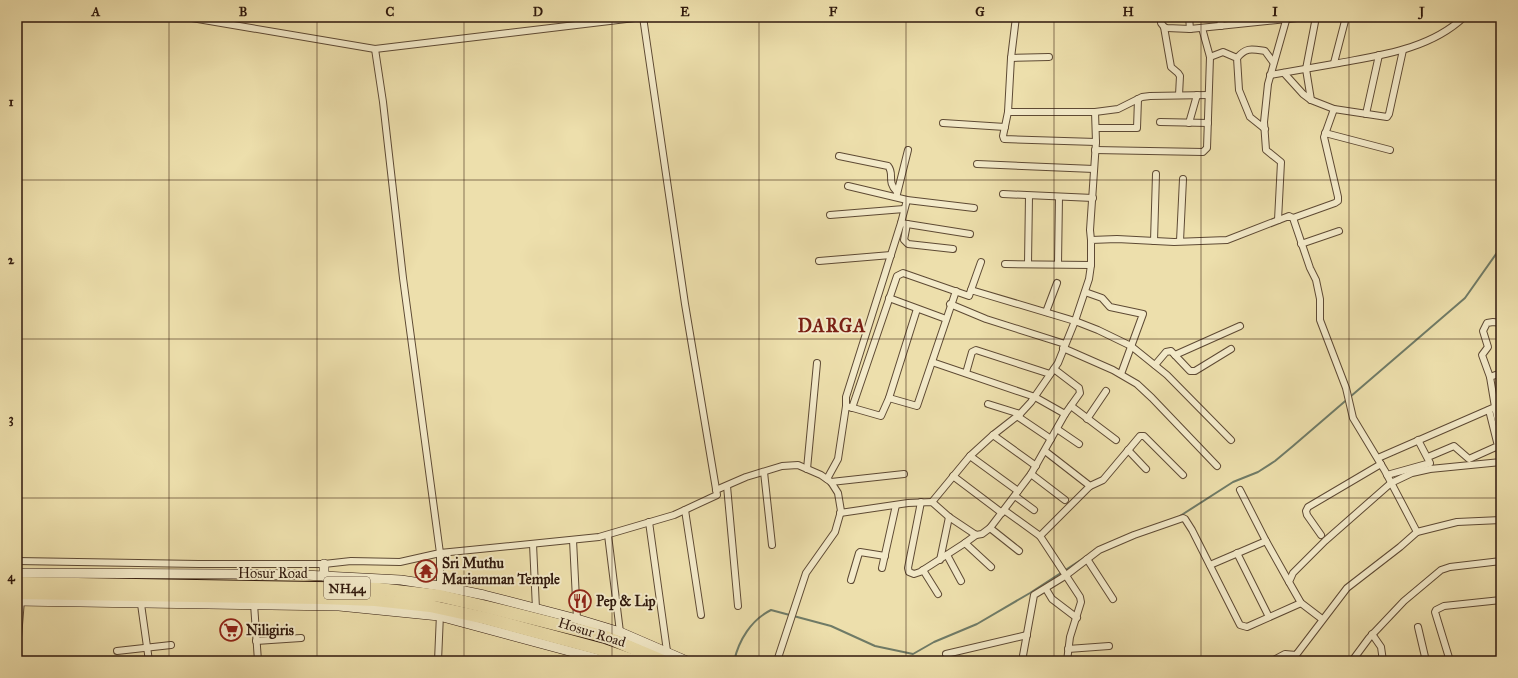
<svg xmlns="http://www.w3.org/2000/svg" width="1518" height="678" font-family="'IM FELL Great Primer',serif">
<rect width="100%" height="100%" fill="#eddfac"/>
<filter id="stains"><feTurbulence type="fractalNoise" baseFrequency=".005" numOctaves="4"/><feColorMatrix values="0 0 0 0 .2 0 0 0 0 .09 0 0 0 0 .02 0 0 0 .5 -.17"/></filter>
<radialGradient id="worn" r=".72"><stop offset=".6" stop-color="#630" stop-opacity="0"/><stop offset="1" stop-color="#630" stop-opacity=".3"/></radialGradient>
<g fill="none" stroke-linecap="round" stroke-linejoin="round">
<g stroke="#6f7b67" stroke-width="2">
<polyline points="1180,516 1233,482 1258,472 1275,461 1293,446 1465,298 1501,247"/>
<path d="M734 661C739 640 751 620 771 610L831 626 875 646 913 654 934 642 977 624 1030 593 1090 554"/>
</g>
<g stroke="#5e4a34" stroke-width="8">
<g id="street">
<polyline points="186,17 375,49 643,17"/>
<polyline points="1016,17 1011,58 1008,112 1095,112 1118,109 1142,97 1150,96 1208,95"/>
<polyline points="1161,17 1161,23 1164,27 1167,28 1190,29 1307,17"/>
<polyline points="1189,17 1190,29"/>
<polyline points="1220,17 1221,26"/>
<polyline points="1164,27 1171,67 1178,73 1180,76 1179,95"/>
<polyline points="1210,57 1223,52 1237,58 1239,90 1250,117 1265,129"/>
<polyline points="1011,58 1049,57"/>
<path d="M1237 58C1246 47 1252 49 1265 51L1273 62"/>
<polyline points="1334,63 1346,17"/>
<polyline points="1284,73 1303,94 1311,100 1334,109 1387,117 1389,114 1403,50"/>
<path d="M1270 75C1293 71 1316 67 1339 63 1382 55 1430 49 1464 17"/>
<polyline points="1311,100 1306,69 1316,17"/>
<polyline points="1008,112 1003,136 1004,139 1096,142"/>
<polyline points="1366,114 1379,55"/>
<polyline points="1160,122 1208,123"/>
<polyline points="943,123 1005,127"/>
<polyline points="1189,123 1197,95"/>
<polyline points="1096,128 1137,128 1138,99"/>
<polyline points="1325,133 1390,150"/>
<polyline points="1095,150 1203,152 1207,148 1210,57 1202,28"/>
<path d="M839 156 888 166C895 174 886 181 897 192"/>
<polyline points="977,164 1094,169"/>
<polyline points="848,186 907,200 974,208"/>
<polyline points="897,194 908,150"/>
<polyline points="1003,194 1093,198"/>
<polyline points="830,215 904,209"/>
<polyline points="1293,218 1335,203 1338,201 1338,197 1324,137 1334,109"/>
<polyline points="1278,220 1281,162 1266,150 1264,122 1268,84 1287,17"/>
<polyline points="901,223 970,234"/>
<polyline points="907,224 904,240 908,244 953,249"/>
<polyline points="1091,240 1090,230 1096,142 1095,112"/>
<polyline points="1154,241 1156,174"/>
<polyline points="1180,241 1183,179"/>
<polyline points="1301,244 1339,231"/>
<polyline points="819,261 891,255"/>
<polyline points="1005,264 1091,265"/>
<polyline points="1028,264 1029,196"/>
<polyline points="1058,264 1059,197"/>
<polyline points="971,290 981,262"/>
<polyline points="1085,292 1102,298 1110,307 1143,314 1121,374"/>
<polyline points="889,298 946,319"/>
<polyline points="950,304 986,319 1065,344"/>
<polyline points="1046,312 1057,283"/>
<polyline points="1063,348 1113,370 1137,384 1152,398 1217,466"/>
<polyline points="1175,355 1240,326"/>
<polyline points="932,362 1035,397 1065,414"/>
<polyline points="1155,365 1166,352 1171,351 1190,371 1195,371 1231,349"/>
<polyline points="966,373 972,352 976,350 1050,374"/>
<polyline points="1490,377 1482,355 1488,347 1483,331 1487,323 1493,322 1501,323"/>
<polyline points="889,398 917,309"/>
<polyline points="988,404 1020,414"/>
<polyline points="846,406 846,397 901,223 907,200"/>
<polyline points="1071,406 1116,440"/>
<polyline points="1495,407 1501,434"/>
<polyline points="852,408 897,276 903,273 969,296 971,290 1075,321 1098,330 1131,346 1167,375 1231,440"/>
<polyline points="1017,416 1051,439"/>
<polyline points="1087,419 1106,391"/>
<polyline points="1057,429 1079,444"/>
<polyline points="993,435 1036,466"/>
<polyline points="1128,450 1146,469"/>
<polyline points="1045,451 1090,486"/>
<polyline points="970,456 1018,491"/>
<polyline points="1428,457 1454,446 1469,459 1498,446 1489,410"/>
<polyline points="1378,458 1495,407 1490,377 1501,373"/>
<polyline points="807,469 817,363"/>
<polyline points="764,472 772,545"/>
<polyline points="1031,474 1065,414 1080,393 1079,388 1054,369"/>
<polyline points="1387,475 1430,463 1418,440"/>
<polyline points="953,476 1002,513"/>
<polyline points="827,479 838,459 846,406 881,416 889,398 917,406 956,291"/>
<polyline points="831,482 904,474"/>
<polyline points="727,486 738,606"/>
<polyline points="716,490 746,477 782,466 798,465 821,475 831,482 838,493 841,511 835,532 806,573 777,661"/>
<polyline points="1240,490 1266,541 1289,582"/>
<polyline points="1015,496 1034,510"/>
<polyline points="921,502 908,568 909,572 914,574 920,572 965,543 976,535"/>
<polyline points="932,502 970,456 993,435 1020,414 1031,402 1058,363 1075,321 1089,279 1091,265 1091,240 1117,239 1174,242 1227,240 1289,216 1293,218 1310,268 1316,280 1320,299 1320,320 1346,388 1353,418 1385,471 1417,532"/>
<polyline points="685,510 701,615"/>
<polyline points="1004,510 1040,536"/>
<polyline points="840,513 908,503 932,502 949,517 976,535 982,534 990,528 1031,474 1065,500"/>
<polyline points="649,522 667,651"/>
<polyline points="990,528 1019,551"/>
<polyline points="608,535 620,632"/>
<polyline points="1321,535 1307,515 1306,511 1308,507 1381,464"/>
<polyline points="573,540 577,619"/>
<polyline points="965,543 991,567"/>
<polyline points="533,544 536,609"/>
<polyline points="1237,553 1269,617"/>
<polyline points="947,555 961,581"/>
<polyline points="1087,559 1113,599"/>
<polyline points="940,560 949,517"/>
<polyline points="17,561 199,564 324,564 351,561 400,562 440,553 403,278 383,102 375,49"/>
<polyline points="1210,565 1266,541"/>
<polyline points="882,568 896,505"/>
<polyline points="923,570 938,594"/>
<polyline points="851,580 859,553 860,552 885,556"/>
<polyline points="440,588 440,553 599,537 674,515 717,495 685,304 643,17"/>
<polyline points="1046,589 1052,599 1077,618"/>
<polyline points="141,604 149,661"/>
<polyline points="254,604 258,661"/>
<polyline points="1322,619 1301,603 1289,582 1293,573 1325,541 1391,483 1412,473 1430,469 1501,462"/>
<polyline points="1418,627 1426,661"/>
<polyline points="1372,634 1381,647 1383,661"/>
<polyline points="256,641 301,638"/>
<polyline points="1068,649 1109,646"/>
<polyline points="17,650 21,600"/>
<polyline points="117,651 171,645"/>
<polyline points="946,654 1027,635"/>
<polyline points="438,661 440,614"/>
<polyline points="1022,661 1034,595 1065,576 1099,550 1134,535 1183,518 1185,519 1192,530 1240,625 1247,627 1301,603"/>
<polyline points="1067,661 1070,637 1081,602 1080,597 1040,536 1090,486 1103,480 1140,436 1144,436 1183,475"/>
<polyline points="1272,661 1285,654 1296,655 1347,588 1400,547 1417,532 1457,522 1501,520"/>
<polyline points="1352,661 1369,638 1404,601 1441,570 1450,567 1501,561"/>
<polyline points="1450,661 1435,612 1436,610 1444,606 1501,600"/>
</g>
</g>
<g stroke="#2f180c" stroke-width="10">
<g id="secondary">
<polyline points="324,564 324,576"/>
<polyline points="17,573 231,574 304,575 401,580 440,586 484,595 577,619 620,632 687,661"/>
<polyline points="17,601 339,606 439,616 606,661"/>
</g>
</g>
<g stroke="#2f180c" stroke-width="14">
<g id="highway">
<polyline points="17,583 379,589 440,596 487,607 606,637 663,661"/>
<polyline points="17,593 321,598 375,600 430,606 485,618 600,649 634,661"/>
</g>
</g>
<use href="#street" stroke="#f3eac9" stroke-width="6"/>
<use href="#secondary" stroke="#f3eac9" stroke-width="9"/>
<use href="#highway" stroke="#eddfac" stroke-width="12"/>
</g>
<path fill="none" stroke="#2f180c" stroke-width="1" stroke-opacity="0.55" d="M169 17V661M317 17V661M464 17V661M612 17V661M759 17V661M906 17V661M1054 17V661M1201 17V661M1349 17V661M17 180H1501M17 339H1501M17 498H1501"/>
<defs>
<g id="temple-ring" transform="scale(1.15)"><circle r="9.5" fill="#f3eac9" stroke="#8f2418" stroke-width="1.5"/><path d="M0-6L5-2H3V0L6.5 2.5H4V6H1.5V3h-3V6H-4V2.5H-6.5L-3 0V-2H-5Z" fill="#8f2418"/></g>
<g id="restaurant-ring" transform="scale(1.15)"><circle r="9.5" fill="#f3eac9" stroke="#8f2418" stroke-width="1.5"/><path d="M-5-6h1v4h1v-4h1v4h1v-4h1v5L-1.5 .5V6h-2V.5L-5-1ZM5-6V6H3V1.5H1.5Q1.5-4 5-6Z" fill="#8f2418"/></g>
<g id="supermarket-ring" transform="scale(1.15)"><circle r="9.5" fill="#f3eac9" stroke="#8f2418" stroke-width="1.5"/><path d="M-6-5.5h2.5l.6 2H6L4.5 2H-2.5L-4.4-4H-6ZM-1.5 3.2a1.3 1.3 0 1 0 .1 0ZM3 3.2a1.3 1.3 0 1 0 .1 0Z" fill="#8f2418"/></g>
</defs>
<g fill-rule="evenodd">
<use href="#temple-ring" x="426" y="571"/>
<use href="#restaurant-ring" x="580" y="601"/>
<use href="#supermarket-ring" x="231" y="630"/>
</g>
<g text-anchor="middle" stroke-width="4" stroke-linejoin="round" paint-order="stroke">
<rect fill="#f3eac9" stroke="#6a5745" stroke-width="1" x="324" y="577" width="46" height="22" rx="3"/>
<g font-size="13" font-weight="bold" fill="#2f180c">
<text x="347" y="593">NH44</text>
</g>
<g font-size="14" font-weight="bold" fill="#2f180c" stroke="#f3eac9" text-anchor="start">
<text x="442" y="568">Sri Muthu<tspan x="442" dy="16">Mariamman Temple</tspan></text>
<text x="596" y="606">Pep &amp; Lip</text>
<text x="246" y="635">Niligiris</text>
</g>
<g font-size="14" fill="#2f180c" stroke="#f3eac9">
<text x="273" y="578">Hosur Road</text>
<text transform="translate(592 632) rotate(17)" y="5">Hosur Road</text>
</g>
<g font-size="18" font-weight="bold" letter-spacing="1" fill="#7a1f14" stroke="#f3eac9">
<text x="832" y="332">DARGA</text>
</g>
</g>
<rect width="1518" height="678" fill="none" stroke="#eddfac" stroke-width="44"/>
<rect x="22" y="22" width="1474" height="634" fill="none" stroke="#2f180c" stroke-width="1.5"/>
<g font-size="13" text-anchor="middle" font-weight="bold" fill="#2f180c">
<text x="96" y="16">A</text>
<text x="243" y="16">B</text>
<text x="390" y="16">C</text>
<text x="538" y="16">D</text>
<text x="685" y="16">E</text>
<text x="833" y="16">F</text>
<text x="980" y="16">G</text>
<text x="1128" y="16">H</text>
<text x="1275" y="16">I</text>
<text x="1422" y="16">J</text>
<text x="11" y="106">1</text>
<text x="11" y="264">2</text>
<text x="11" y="423">3</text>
<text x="11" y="581">4</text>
</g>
<rect width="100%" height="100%" filter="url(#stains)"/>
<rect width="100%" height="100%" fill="url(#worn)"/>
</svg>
